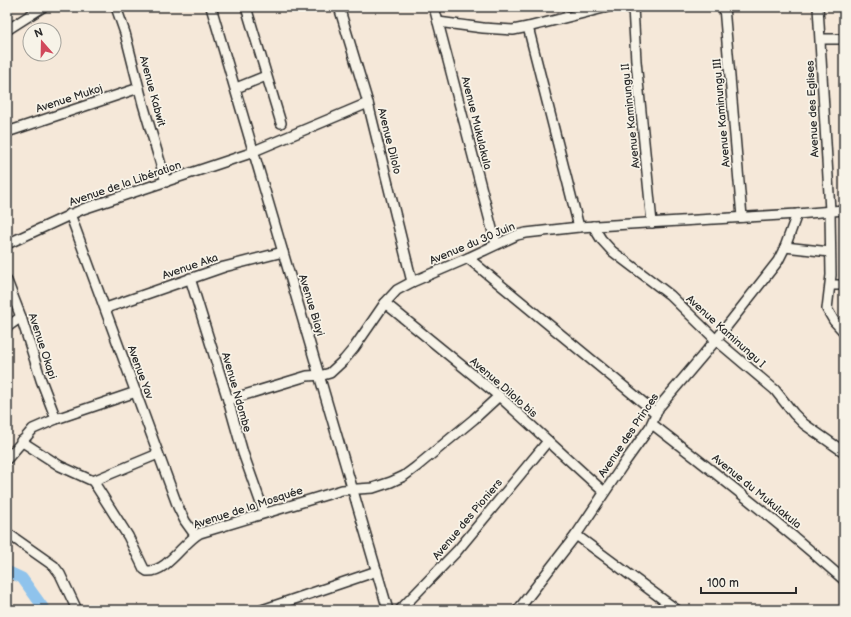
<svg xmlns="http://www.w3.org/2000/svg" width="851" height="617" font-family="'Balsamiq Sans',sans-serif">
<rect width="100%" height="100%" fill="#f5e8d9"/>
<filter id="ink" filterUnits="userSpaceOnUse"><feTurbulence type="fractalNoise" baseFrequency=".025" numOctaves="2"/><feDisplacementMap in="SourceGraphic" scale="8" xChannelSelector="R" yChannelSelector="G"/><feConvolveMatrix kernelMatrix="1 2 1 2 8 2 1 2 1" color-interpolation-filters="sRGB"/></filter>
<g filter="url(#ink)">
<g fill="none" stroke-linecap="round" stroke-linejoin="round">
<polyline stroke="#8fc3ec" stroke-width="11" points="7,571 22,578 45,610"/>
<g stroke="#2b2b2b" stroke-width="12">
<g id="minor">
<polyline points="116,7 125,33 143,104 166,182"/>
<polyline points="211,7 388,610"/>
<polyline points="246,7 281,123"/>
<polyline points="339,7 368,103 412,282"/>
<polyline points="434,7 496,244"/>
<polyline points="633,7 636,61 652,223"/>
<polyline points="724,7 742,217"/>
<polyline points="818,7 830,211 831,275 827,309 834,321 844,332"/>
<polyline points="438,22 483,28 513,30 528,27 608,7"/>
<polyline points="528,27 579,227"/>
<polyline points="7,30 43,7"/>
<polyline points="821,39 844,39"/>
<polyline points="236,88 266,76"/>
<polyline points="7,132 139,88"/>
<polyline points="254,151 368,103"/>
<polyline points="70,214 178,507 185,521 195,535"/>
<polyline points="593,226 601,239 612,251 670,295 716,340 775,390 794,414 804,424 844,452"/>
<polyline points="7,244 83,209 254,152"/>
<polyline points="785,247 830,252"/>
<polyline points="468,258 656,413"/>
<polyline points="190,278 228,400 243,453 264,512"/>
<polyline points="7,281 21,317 41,380 56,419"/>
<polyline points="831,285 844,285"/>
<polyline points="385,303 499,396 604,492"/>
<polyline points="106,308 224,267 283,252"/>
<polyline points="7,327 21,317"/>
<polyline points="228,400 307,376 323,375 330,373 344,360 354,348 385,303 397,290 412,282 468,258 517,235 526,233 579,227 797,214 844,210"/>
<path d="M652 424C717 474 782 525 844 580"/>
<path d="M21 441 60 466 93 481 128 536 144 569 147 571C167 573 184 541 200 533L342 490 373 488 391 482 404 476 416 467 474 419 499 396"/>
<polyline points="7,459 33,429 56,419 136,392"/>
<polyline points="93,481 158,454"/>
<polyline points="7,533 54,566 60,574 77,610"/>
<polyline points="576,535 677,610"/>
<polyline points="262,610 377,571"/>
<polyline points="400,610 457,551 548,441"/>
<polyline points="518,610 576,535 625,462 650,427 659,407 716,340 778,261 785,247 797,214"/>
</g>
</g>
<use href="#minor" stroke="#f7f3e8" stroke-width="9"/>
</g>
</g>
<g text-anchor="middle" stroke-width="3.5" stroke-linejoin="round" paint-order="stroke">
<g font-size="11" fill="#2b2b2b" stroke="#f7f3e8">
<text transform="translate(153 91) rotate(75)" y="4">Avenue Kabwit</text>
<text transform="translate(69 98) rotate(-18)" y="4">Avenue Mukoj</text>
<text transform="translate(812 109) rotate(-93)" y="4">Avenue des Eglises</text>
<text transform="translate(721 113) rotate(-95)" y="4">Avenue Kaminungu III</text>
<text transform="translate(630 116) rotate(-96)" y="4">Avenue Kaminungu II</text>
<text transform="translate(477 123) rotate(76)" y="4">Avenue Mukulakula</text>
<text transform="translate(390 141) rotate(76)" y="4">Avenue Dilolo</text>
<text transform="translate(125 183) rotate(-19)" y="4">Avenue de la Libération</text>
<text transform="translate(472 243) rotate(-23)" y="4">Avenue du 30 Juin</text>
<text transform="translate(190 266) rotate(-19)" y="4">Avenue Aka</text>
<text transform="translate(312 305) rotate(73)" y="4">Avenue Biayi</text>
<text transform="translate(726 331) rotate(42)" y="4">Avenue Kaminungu I</text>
<text transform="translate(43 346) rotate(72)" y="4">Avenue Okapi</text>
<text transform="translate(141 372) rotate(70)" y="4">Avenue Yav</text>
<text transform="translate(504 387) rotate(41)" y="4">Avenue Dilolo bis</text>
<text transform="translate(237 392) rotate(74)" y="4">Avenue Ndombe</text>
<text transform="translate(628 435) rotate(-56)" y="4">Avenue des Princes</text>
<text transform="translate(757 491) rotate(39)" y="4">Avenue du Mukulakula</text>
<text transform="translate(248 507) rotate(-18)" y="4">Avenue de la Mosquée</text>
<text transform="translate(467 519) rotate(-50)" y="4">Avenue des Pioniers</text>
</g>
</g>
<rect width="851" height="617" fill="none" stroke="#f7f3e8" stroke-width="24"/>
<rect x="12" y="12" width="827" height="593" fill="none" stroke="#2b2b2b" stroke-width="1.5" filter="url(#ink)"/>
<g transform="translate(42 42) rotate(340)"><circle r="19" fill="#f7f3e8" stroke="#a5a39c"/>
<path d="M0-3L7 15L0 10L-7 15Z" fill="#d1495b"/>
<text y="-6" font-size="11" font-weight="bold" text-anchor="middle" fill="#2b2b2b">N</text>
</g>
<path d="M701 587v6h95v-6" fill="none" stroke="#2b2b2b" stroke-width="2"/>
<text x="707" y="587" font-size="12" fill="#2b2b2b" stroke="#f7f3e8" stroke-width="3" paint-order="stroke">100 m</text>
</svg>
